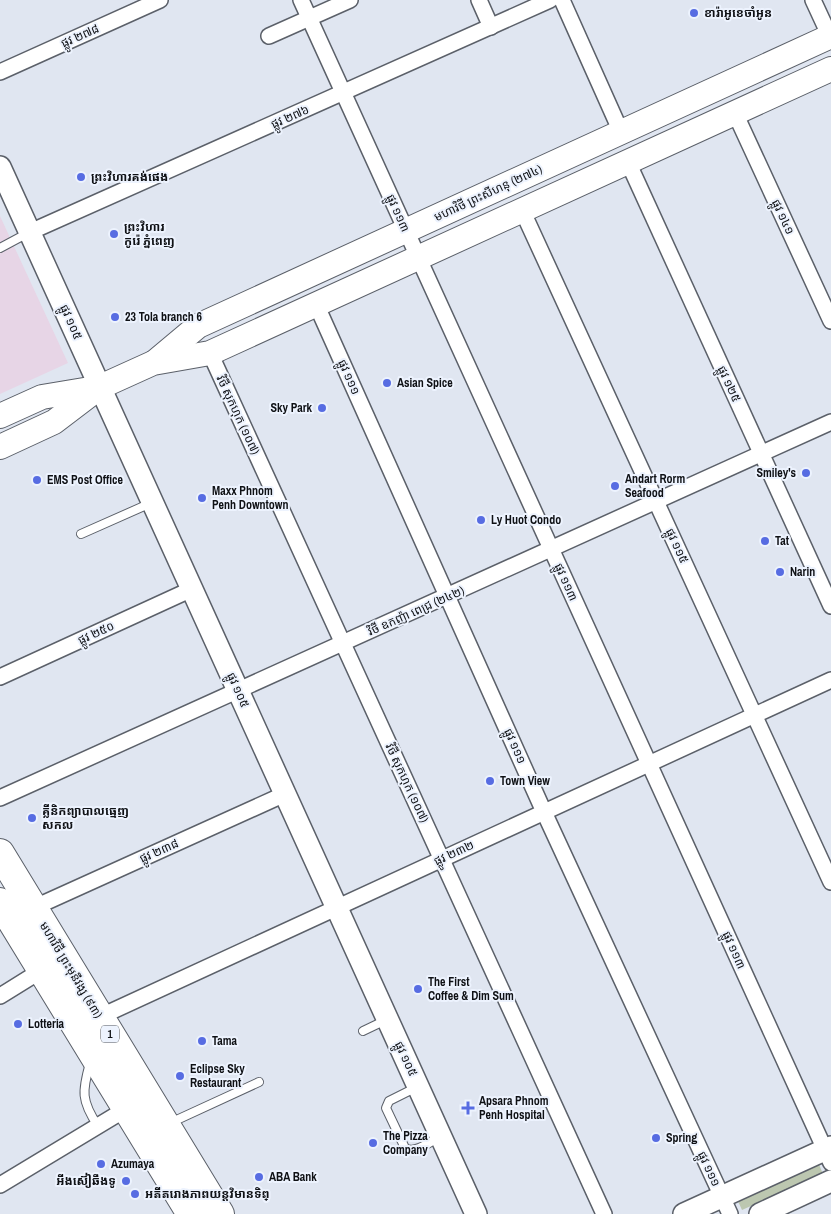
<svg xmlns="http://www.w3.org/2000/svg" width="831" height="1214" font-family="'Archivo Narrow','Noto Sans Khmer',sans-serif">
<rect width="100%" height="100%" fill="#e0e6f1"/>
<polygon fill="#e7d5e6" points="0,216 68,363 0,394"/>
<polygon fill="#bcc7b0" points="818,1162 823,1174 742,1210 737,1199"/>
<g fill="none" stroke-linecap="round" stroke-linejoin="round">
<g stroke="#5b6069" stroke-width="10">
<g id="lane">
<polyline points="0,248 28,233"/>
<polyline points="81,534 151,503"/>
<polyline points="363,1031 386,1020"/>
<path d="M90 1063C82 1091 81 1101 98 1126"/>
<path d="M417 1087 389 1101 386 1108 405 1148C415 1154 430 1142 439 1137"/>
<polyline points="170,1123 259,1082"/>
</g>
</g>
<g stroke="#5b6069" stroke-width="18">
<g id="street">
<polyline points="301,0 831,1163"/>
<polyline points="479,0 491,27"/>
<polyline points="562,0 621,132"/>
<polyline points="813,0 831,39"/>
<polyline points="269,36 350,0"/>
<polyline points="0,72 160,0"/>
<polyline points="735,113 831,321"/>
<polyline points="628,162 831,606"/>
<polyline points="522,210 831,882"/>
<polyline points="30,232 550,0"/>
<polyline points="316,304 544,812 730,1214"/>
<polyline points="210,353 604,1214"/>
<polyline points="0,677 192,589"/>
<polyline points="0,798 831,422"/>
<polyline points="33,908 285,794"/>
<polyline points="0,996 42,970"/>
<polyline points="95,1019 831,680"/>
<polyline points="0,1185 126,1109"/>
</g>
</g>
<g stroke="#5b6069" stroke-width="24">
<g id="secondary">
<polyline points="0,167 476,1214"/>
<polyline points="684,1214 831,1147"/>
<polyline points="760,1214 831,1181"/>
</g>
</g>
<g stroke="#5b6069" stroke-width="26">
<g id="primary">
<polyline points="155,362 198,326 831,36"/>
<polyline points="0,416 42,397 96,388"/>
<polyline points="0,447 54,422 100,387 153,363 210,353 831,69"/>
</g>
</g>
<g stroke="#5b6069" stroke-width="30">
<g id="highway">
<polyline points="0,853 220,1214"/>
<polyline points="0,902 191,1214"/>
</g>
</g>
<use href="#lane" stroke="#fff" stroke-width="8"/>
<use href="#street" stroke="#fff" stroke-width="15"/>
<use href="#secondary" stroke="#fff" stroke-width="21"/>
<use href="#primary" stroke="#fff" stroke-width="24"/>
<use href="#highway" stroke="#fff" stroke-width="28"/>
</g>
<g fill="#576ce2" stroke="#edf3fe" stroke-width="2">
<circle cx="694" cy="13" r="5"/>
<circle cx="81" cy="177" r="5"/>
<circle cx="114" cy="234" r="5"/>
<circle cx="115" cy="317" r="5"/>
<circle cx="387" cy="383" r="5"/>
<circle cx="322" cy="408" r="5"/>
<circle cx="806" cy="473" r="5"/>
<circle cx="37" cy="480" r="5"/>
<circle cx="615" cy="486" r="5"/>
<circle cx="202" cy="498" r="5"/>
<circle cx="481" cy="520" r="5"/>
<circle cx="765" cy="541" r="5"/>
<circle cx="780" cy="572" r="5"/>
<circle cx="490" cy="781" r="5"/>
<circle cx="32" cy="818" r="5"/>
<circle cx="418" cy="989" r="5"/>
<circle cx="18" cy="1024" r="5"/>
<circle cx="202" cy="1041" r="5"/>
<circle cx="180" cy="1076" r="5"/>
<path d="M465.5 1100.5h5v5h5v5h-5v5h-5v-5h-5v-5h5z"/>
<circle cx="656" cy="1138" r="5"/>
<circle cx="373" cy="1143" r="5"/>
<circle cx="101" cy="1164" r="5"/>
<circle cx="259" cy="1177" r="5"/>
<circle cx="126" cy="1181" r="5"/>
<circle cx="135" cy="1194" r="5"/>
</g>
<g text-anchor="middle" stroke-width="4" stroke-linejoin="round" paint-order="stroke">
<rect fill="#edf3fe" stroke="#52555b" stroke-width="1" x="101" y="1025.5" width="18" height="17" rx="4"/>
<g font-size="11" font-weight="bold" fill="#0f1115">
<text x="110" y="1038">1</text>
</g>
<g font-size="12" font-weight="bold" fill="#0f1115" stroke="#edf3fe" text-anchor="start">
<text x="704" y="17">ខារ៉ាអូខេចាំអូន</text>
<text x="91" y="181">ព្រះវិហារគង់ផេង</text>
<text x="124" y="231">ព្រះវិហារ<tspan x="124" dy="14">កូរ៉េ ភ្នំពេញ</tspan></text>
<text x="125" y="321">23 Tola branch 6</text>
<text x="397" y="387">Asian Spice</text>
<text x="312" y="412" text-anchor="end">Sky Park</text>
<text x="796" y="477" text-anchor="end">Smiley's</text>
<text x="625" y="483">Andart Rorm<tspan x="625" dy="14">Seafood</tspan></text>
<text x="47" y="484">EMS Post Office</text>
<text x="212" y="495">Maxx Phnom<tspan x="212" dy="14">Penh Downtown</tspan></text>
<text x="491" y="524">Ly Huot Condo</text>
<text x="775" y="545">Tat</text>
<text x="790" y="576">Narin</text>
<text x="500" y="785">Town View</text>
<text x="42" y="815">គ្លីនិកព្យាបាលធ្មេញ<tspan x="42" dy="14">សកល</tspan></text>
<text x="428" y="986">The First<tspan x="428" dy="14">Coffee &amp; Dim Sum</tspan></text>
<text x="28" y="1028">Lotteria</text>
<text x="212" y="1045">Tama</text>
<text x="190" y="1073">Eclipse Sky<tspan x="190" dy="14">Restaurant</tspan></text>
<text x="479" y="1105">Apsara Phnom<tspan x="479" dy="14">Penh Hospital</tspan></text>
<text x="383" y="1140">The Pizza<tspan x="383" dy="14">Company</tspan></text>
<text x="666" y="1142">Spring</text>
<text x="111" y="1168">Azumaya</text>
<text x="269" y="1181">ABA Bank</text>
<text x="116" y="1185" text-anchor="end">អីងស៊ៀឆឹងទូ</text>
<text x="145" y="1198">អតីតរោងភាពយន្តវិមានទិព្</text>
</g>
<g font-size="12" fill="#0f1115" stroke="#edf3fe">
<text transform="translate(80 36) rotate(-24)" y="4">ផ្លូវ ២៧៨</text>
<text transform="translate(290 117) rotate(-24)" y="4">ផ្លូវ ២៧៦</text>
<text transform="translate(488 193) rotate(-25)" y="4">មហាវិថី ព្រះសីហនុ (២៧៤)</text>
<text transform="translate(398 213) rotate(66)" y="4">ផ្លូវ ១១៣</text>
<text transform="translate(783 217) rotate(65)" y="4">ផ្លូវ ១៤១</text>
<text transform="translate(71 322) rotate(66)" y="4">ផ្លូវ ១០៥</text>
<text transform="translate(349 377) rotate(66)" y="4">ផ្លូវ ១១១</text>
<text transform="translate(729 384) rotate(65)" y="4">ផ្លូវ ១២៥</text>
<text transform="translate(238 415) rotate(65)" y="4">វិថី សុកហុក (១០៧)</text>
<text transform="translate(677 546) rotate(65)" y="4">ផ្លូវ ១១៥</text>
<text transform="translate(566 582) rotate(66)" y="4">ផ្លូវ ១១៣</text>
<text transform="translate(416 611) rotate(-24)" y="4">វិថី ឧកញ៉ា ពេជ្រ (២៤២)</text>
<text transform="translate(96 633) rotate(-25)" y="4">ផ្លូវ ២៥០</text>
<text transform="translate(238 690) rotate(66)" y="4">ផ្លូវ ១០៥</text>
<text transform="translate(515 746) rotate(66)" y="4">ផ្លូវ ១១១</text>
<text transform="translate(407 783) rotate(65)" y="4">វិថី សុកហុក (១០៧)</text>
<text transform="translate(159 851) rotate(-24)" y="4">ផ្លូវ ២៣៨</text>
<text transform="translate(454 853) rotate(-25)" y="4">ផ្លូវ ២៣២</text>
<text transform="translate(734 950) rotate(66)" y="4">ផ្លូវ ១១៣</text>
<text transform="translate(71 970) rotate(59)" y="4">មហាវិថី ព្រះមុនីវង្ស (៩៣)</text>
<text transform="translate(406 1059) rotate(65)" y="4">ផ្លូវ ១០៥</text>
<text transform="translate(709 1169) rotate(65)" y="4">ផ្លូវ ១១១</text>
</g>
</g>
</svg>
